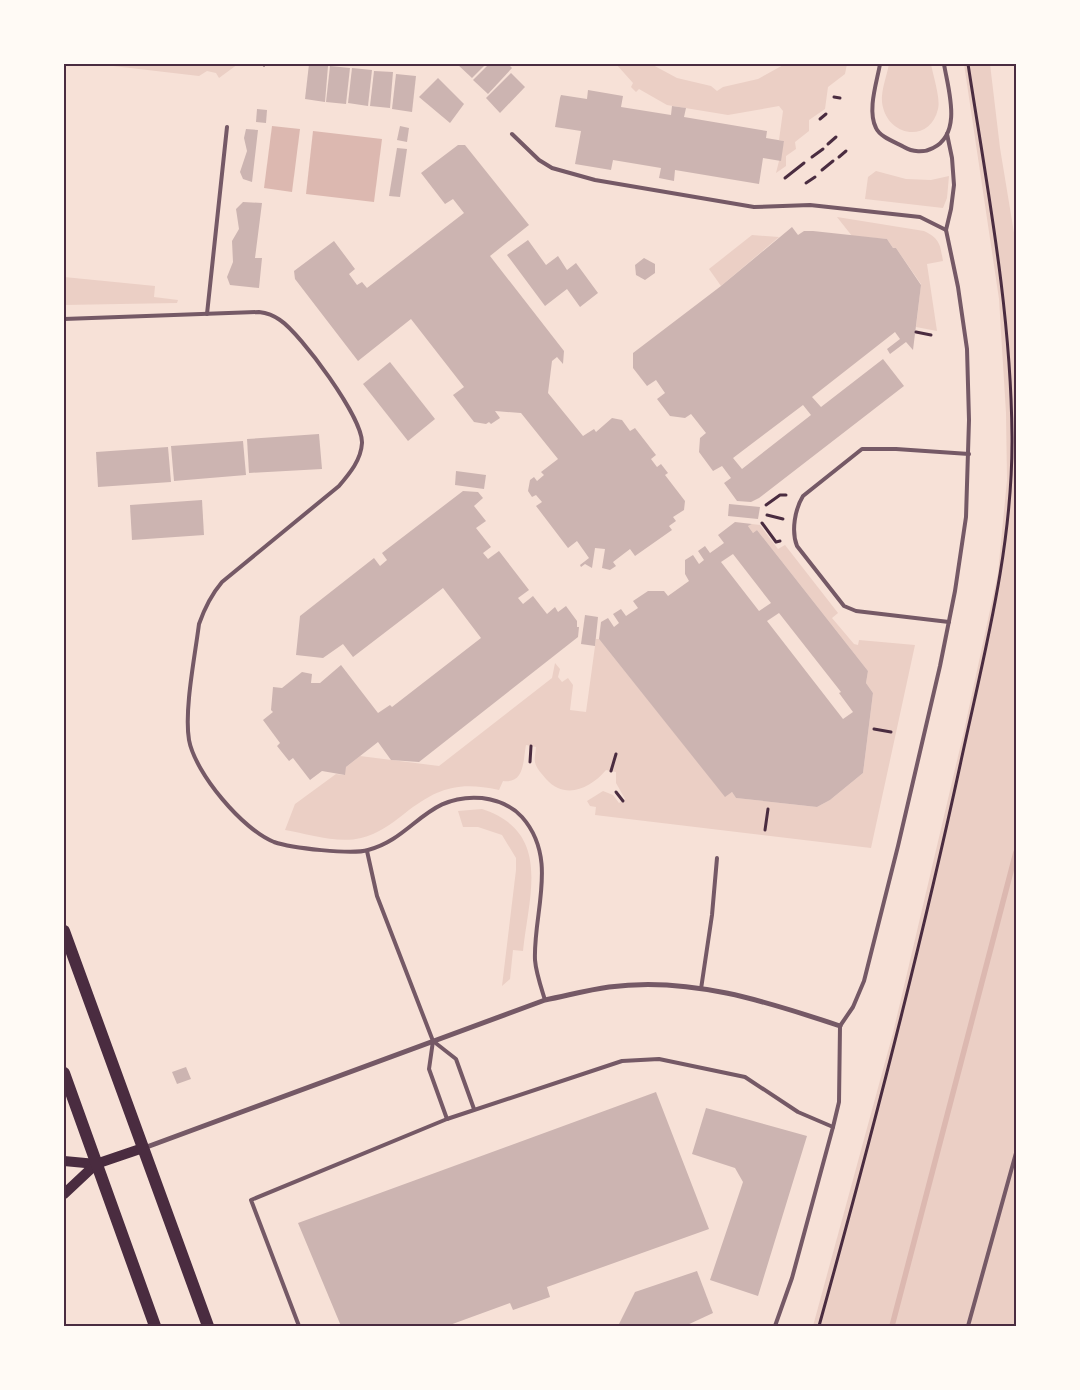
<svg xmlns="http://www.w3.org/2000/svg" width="1080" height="1390" font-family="Bitter,serif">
<rect width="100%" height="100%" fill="#f7e1d7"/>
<g fill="#ebcfc5">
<polygon points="96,64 238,64 219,78 216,73 207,71 199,76"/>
<polygon points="616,64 651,64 677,78 711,86 717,91 723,87 758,79 785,64 847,64 845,74 828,87 825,109 809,120 809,131 795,142 796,149 786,156 786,166 776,173 784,141 779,140 783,111 779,106 728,115 667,105 639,89 636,92 631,87 633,83"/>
<path d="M889 64H931C933 75 941 100 938 109 930 144 886 137 882 102 881 90 887 75 889 64Z"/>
<polygon points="964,64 990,64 1000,148 1016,245 1016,1326 813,1326 893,1033 964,731 998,573 1007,480 1006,413 999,299"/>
<polygon points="876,171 906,179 931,180 949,176 947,198 943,208 865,199 868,177"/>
<path d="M837 217 924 231C940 239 940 244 943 261L927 264 937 331 916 327 921 284 896 248H893L887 239 852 236Z"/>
<polygon points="752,235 779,237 721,286 709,269"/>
<polygon points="64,277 155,286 154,297 178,300 177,303 64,305"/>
<path d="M752 524 760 525 778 549 785 545 838 613 832 618 854 644 858 645 859 640 915 645 871 848 595 815 596 807 590 806 587 801 603 791 613 795 619 803 625 799 616 783V772L606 770C590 789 565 800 546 779 542 774 536 768 535 762 534 758 536 751 536 747L526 745C523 760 525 784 503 781L499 790C458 781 437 788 404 814 391 824 378 834 361 838 338 844 308 834 285 830L295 804 336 774 344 775 346 767 360 756 439 766 552 678 555 663 560 669 558 677 562 682 568 678 573 685 570 710 586 712 596 639H599L725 796 732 792 736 798 817 807 830 800 863 773 873 693 866 683 868 671 757 530 753 533 748 526Z"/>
<path d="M482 809C552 832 529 894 523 951L513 950 510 979 502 986 516 870V858L502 835 478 827H463L458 811Z"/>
</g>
<g fill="#dcb8b0">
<polygon points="272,126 300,129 292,192 264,188"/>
<polygon points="313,131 382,139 374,202 306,194"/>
</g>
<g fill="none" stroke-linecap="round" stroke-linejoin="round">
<polyline stroke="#dcb8b0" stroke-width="5.5" points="892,1326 1016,852"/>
</g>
<g fill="#ccb4b1" fill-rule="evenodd">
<polygon points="309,64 328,66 325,102 305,99"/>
<polygon points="457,64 486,64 472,78"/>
<polygon points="489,64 508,64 512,68 488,94 473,80"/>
<polygon points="330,66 350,68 346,104 326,102"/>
<polygon points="352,68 372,70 368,106 348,103"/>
<polygon points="374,71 393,72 390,108 370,106"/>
<polygon points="511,73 525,87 500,113 486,98"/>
<polygon points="396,74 416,76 412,112 392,109"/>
<polygon points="438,78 464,104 450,123 419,97"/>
<polygon points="588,90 623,96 621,107 671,115 672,106 686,108 684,117 767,131 766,138 784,141 781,161 763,158 759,184 675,170 674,181 659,178 661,168 613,160 611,170 575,164 581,131 555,127 560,98 561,95 587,99"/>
<polygon points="257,109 267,110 266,123 256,122"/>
<polygon points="400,126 409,128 407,142 397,140"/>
<polygon points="246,129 258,130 252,182 243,179 240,172 247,151 244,138"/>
<polygon points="458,145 465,145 529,225 490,256 564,351 563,364 557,357 552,361 548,393 583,436 594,429 596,432 612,418 622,420 630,431 635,428 656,455 651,459 657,467 661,464 668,473 665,475 685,501 684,510 673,517 676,521 669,526 672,530 635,556 630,549 613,562 616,566 610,570 602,568 605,549 595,548 592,568 585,564 581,567 580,565 589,558 577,541 568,548 536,506 542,502 536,495 532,497 528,491 530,480 534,477 537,481 544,475 541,472 558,459 521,413 495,411 500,418 491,424 489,422 486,424 474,422 453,395 464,387 411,319 358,361 295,279 294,271 334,241 355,269 349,274 357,285 362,282 367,288 464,213 453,199 445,204 421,173"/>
<polygon points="397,148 407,149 400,197 389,196"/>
<polygon points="243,202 262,203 255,258 262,258 259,288 230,285 227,277 233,262 232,241 239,229 236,209"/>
<path d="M792 227 798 235 804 231H813L887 239 893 248H896L921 285 913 350 906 342 890 354 887 349 900 339 895 332 812 397 821 407 883 359 904 386 759 498 751 502 737 501 724 483 731 478 722 466 713 471 699 452 700 438 706 433 691 414 685 418 670 416 657 399 665 393 656 380 647 386 633 368V353L721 286ZM803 405 811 415 742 469 733 458Z"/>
<polygon points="528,240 546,265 558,256 567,270 576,263 598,293 580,307 567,289 545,306 507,255"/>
<polygon points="644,258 655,264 655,273 645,280 636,275 635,265"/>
<polygon points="390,362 435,419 408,441 363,384"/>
<polygon points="319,434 322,469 249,473 247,439"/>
<polygon points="243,441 246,475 174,481 171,446"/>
<polygon points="168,447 171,482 98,487 96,452"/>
<polygon points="456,471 486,475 484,489 455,485"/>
<polygon points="463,491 478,492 483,498 474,506 486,521 476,528 491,547 483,553 488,559 499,551 529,590 518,598 523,604 533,596 547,614 555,607 558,612 566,606 577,621 577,627 579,627 578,637 419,762 391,760 378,742 346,767 345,775 322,771 310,780 293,758 289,761 277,746 280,743 263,720 273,712 271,710 273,687 282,688 302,672 312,674 311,683 320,683 341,665 378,713 390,705 392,707 481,638 443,588 353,657 343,644 323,658 296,655 300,616 374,558 380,566 387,560 382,553"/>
<polygon points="202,500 204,535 132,540 130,505"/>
<polygon points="729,504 760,507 758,519 728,516"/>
<path d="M735 522 752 524 748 526 753 533 757 530 868 671 866 683 873 693 863 773 830 800 817 807 736 798 732 792 725 797 599 639 601 622 608 618 614 627 619 623 613 614 621 609 626 616 638 608 633 601 648 591H664L668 596 689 581 685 574V560L693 555 699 564 704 560 698 551 705 546 710 553 724 543 718 535ZM733 554 771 603 759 611 721 562ZM779 613 841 692 839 693 853 712 843 719 767 621Z"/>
<polygon points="585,615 598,617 595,646 581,644"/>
<polygon points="186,1067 191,1079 177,1084 172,1072"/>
<polygon points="656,1092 709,1229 547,1287 550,1297 513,1310 510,1303 447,1326 341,1326 298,1223"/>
<polygon points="706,1108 807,1136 758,1296 710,1280 743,1182 735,1168 692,1154"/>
<polygon points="697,1271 713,1313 685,1326 618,1326 635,1292"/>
</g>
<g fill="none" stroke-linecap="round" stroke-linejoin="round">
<g stroke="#4a2c40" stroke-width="3">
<polyline points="263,64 264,65"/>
<polyline points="834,97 840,98"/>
<polyline points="820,119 826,114"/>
<polyline points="828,144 836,137"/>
<polyline points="812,157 823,149"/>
<polyline points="839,157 846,151"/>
<polyline points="822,170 833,161"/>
<polyline points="785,178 804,163"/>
<polyline points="806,183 815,177"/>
<polyline points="916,332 931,335"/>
<polyline points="766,505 780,495 786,495"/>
<polyline points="767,515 783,519"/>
<polyline points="762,523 776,542 780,541"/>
<polyline points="874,729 891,732"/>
<polyline points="530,762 531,746"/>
<polyline points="611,771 616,754"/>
<polyline points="616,792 623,801"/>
<polyline points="765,830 768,809"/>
<path d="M819 1326C871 1139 920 951 961 761 984 654 1013 547 1012 436 1011 311 987 187 968 64"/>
</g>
<g stroke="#755966" stroke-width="4">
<path d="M880 64C877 82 867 110 876 128 880 137 895 142 904 147 912 152 924 153 933 148 963 133 948 89 944 64"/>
<polyline points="512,134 539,160 552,168 595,180 754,207 810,205 920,217 946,230"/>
<polyline points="207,314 227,127"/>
<path d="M64 319 259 312C267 313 273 315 280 320 301 334 363 418 362 443 361 460 350 473 339 486L222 582C211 595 205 607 199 624 195 656 184 710 189 740 195 773 243 830 274 842 291 848 352 855 368 850 414 838 426 793 482 798 497 800 511 805 522 817 559 859 533 912 535 960 536 973 541 987 545 1000"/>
<path d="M949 622 856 611 844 606 797 546C791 531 795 509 803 496L862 449H896L969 454"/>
<polyline points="367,851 377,896 433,1041 429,1069 447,1119"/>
<polyline points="701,989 712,915 717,858"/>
<polyline points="433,1041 456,1059 474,1109"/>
<polyline points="833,1127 839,1102 840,1026 853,1007 864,981 898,846 940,666 955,591 966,517 969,420 967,349 958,287 946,230 951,209 954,185 952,158 947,134"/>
<polyline points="299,1326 251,1200 447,1119 622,1061 659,1059 745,1077 798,1112 833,1127 792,1278 775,1326"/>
<polyline points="968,1326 1016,1153"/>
</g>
<path stroke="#755966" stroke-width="5" d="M144 1148 545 1000C566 996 587 990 609 987 688 976 766 1001 840 1026"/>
<g stroke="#4a2c40" stroke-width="10">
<polyline points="64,1161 96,1164 143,1148"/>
<polyline points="64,1194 96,1164"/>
</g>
<g stroke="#4a2c40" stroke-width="12">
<polyline points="64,931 208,1326"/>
<polyline points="64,1073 155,1326"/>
</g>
</g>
<rect width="1080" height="1390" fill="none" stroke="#fffaf5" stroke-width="130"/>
<rect x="65" y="65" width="950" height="1260" fill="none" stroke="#4a2c40" stroke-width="2"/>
</svg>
